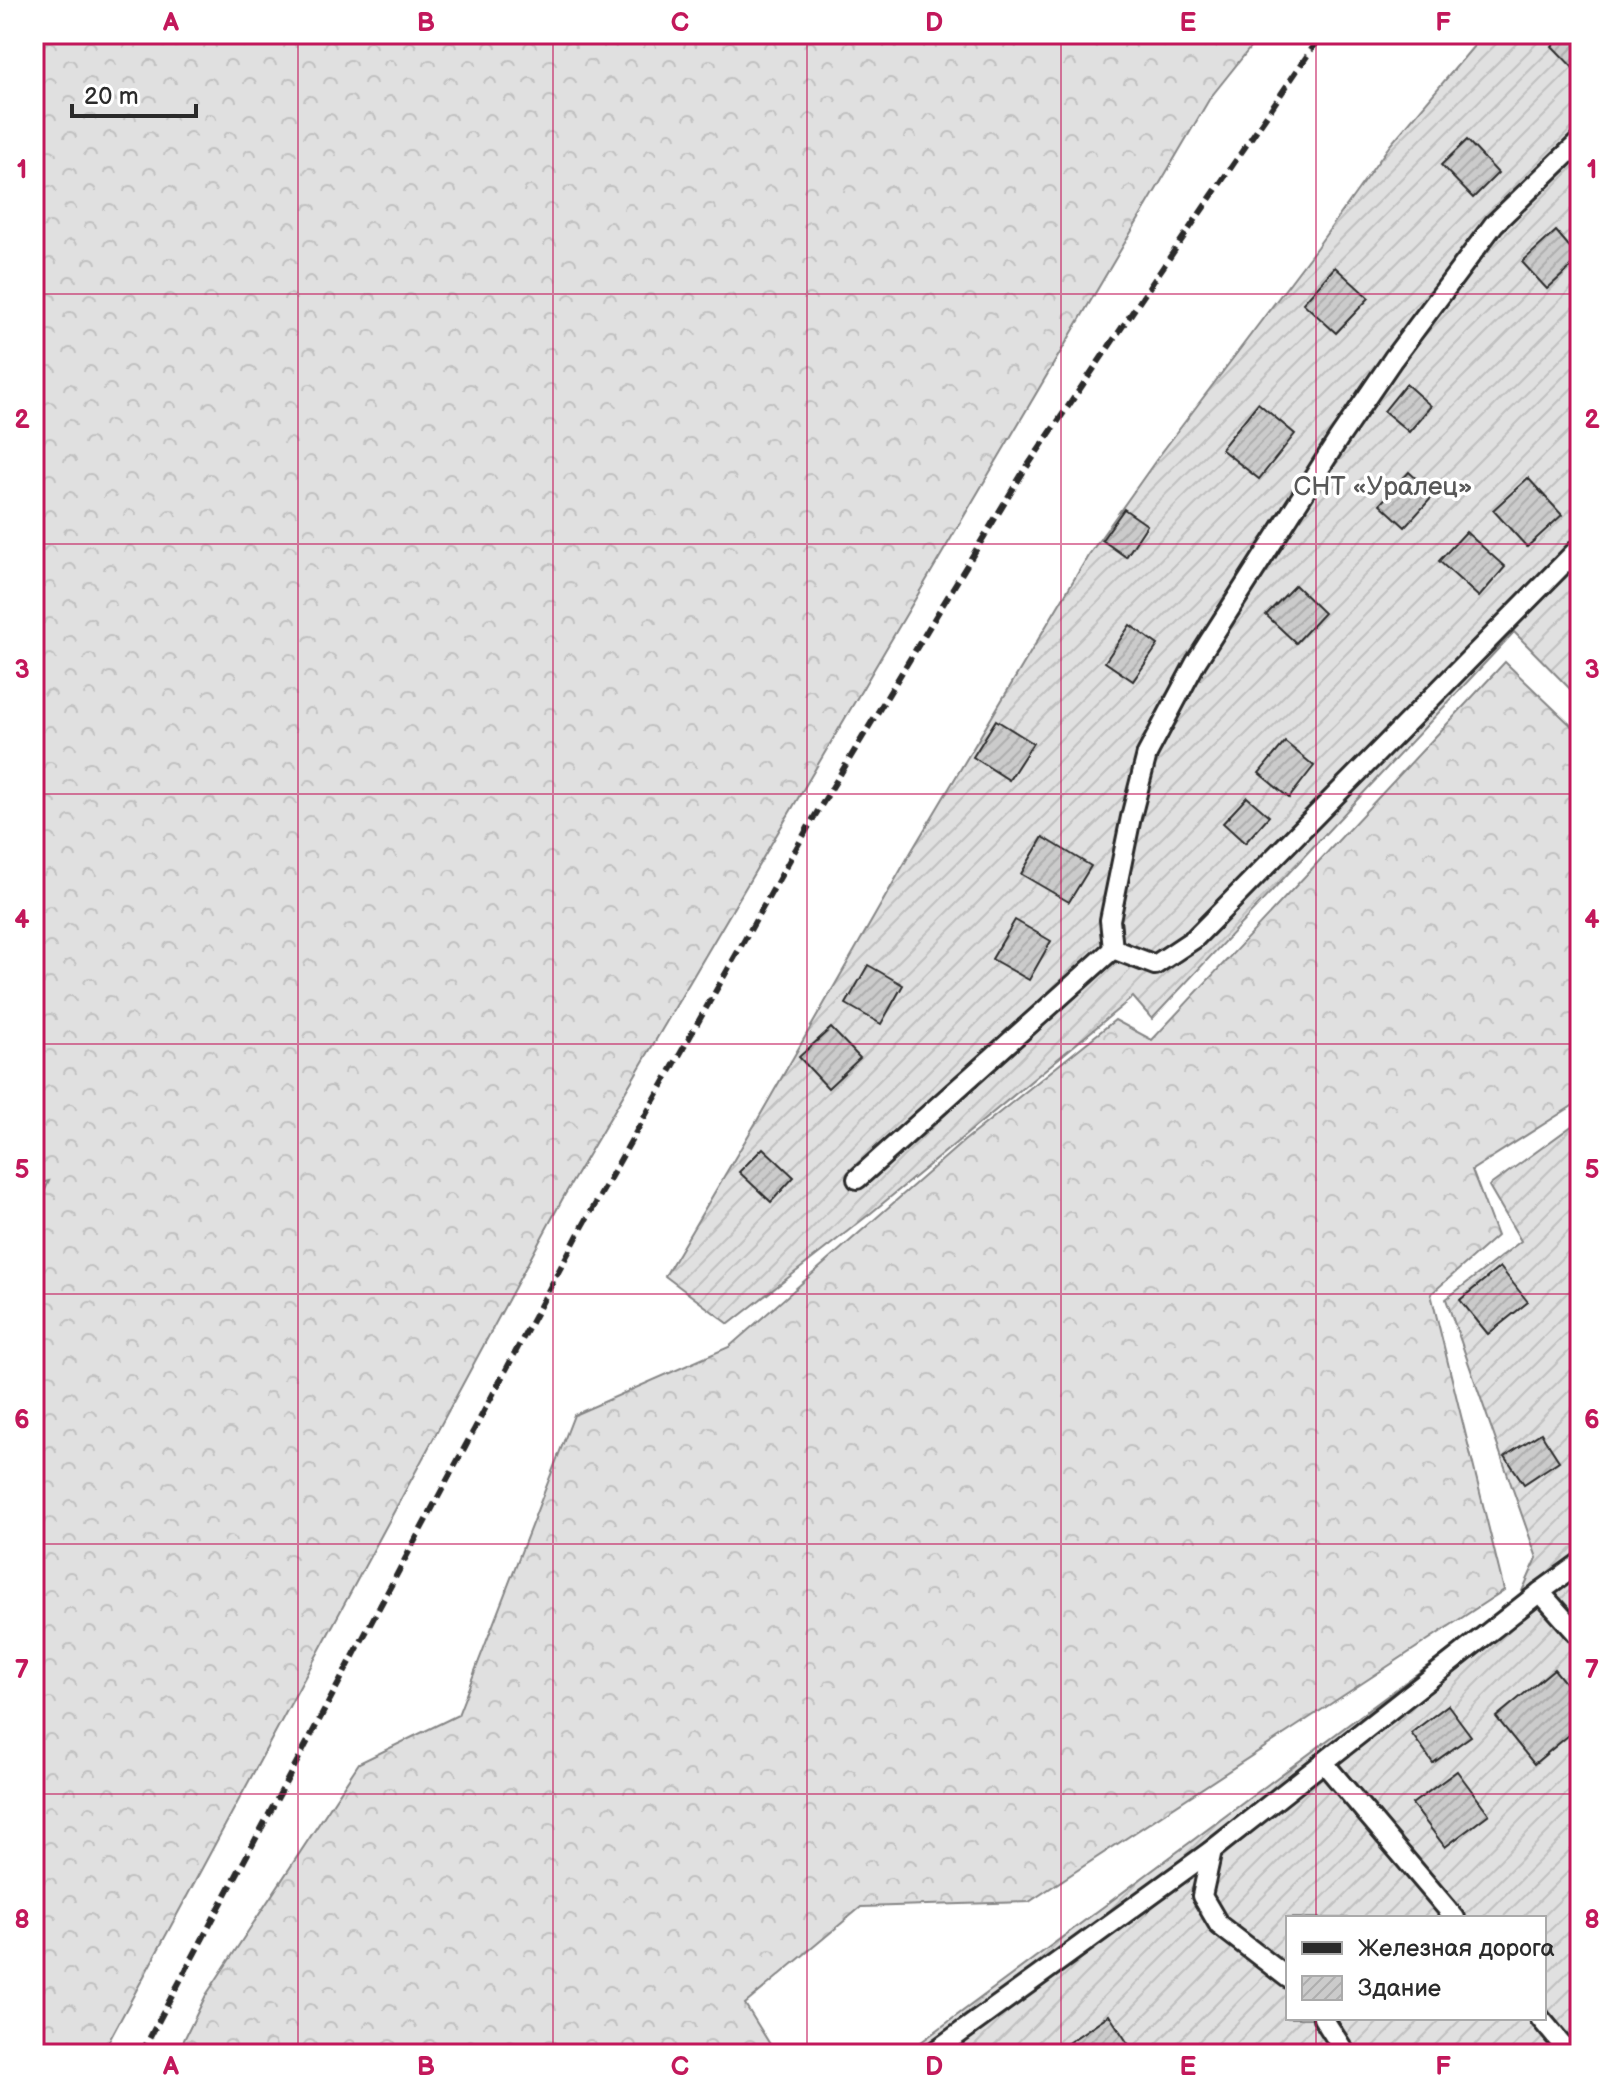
<svg xmlns="http://www.w3.org/2000/svg" width="1614" height="2088" font-family="'Balsamiq Sans',sans-serif">
<defs>
<pattern id="forest-crowns" width="20" height="18" patternUnits="userSpaceOnUse" patternTransform="scale(2)"><rect width="20" height="18" fill="#e0e0e0"/><path d="M2 6a3 3 0 1 1 6 0M12 15a3 3 0 1 1 6 0" fill="none" stroke="#c0c0c0"/></pattern>
<pattern id="garden-furrows" width="10" height="10" patternUnits="userSpaceOnUse" patternTransform="scale(2)"><rect width="10" height="10" fill="#e0e0e0"/><path d="M-1 1l2-2M0 10L10 0M9 11l2-2" fill="none" stroke="#c0c0c0"/></pattern>
<pattern id="building-hatch" width="6" height="6" patternUnits="userSpaceOnUse" patternTransform="scale(2)"><rect width="6" height="6" fill="#cbcbcb"/><path d="M-1 1l2-2M0 6l6-6M5 7l2-2" fill="none" stroke="#aeaeae"/></pattern>
</defs>
<rect width="100%" height="100%" fill="#fff"/>
<filter id="ink" filterUnits="userSpaceOnUse"><feTurbulence type="fractalNoise" baseFrequency=".0125" numOctaves="2"/><feDisplacementMap in="SourceGraphic" scale="16" xChannelSelector="R" yChannelSelector="G"/><feConvolveMatrix kernelMatrix="1 2 1 2 8 2 1 2 1" color-interpolation-filters="sRGB"/></filter>
<g filter="url(#ink)">
<g fill="url(#forest-crowns)" stroke="#868686" stroke-width="2">
<polygon points="34,34 1261,34 1210,98 564,1196 102,2054 34,2054 34,1214 49,1181 34,1185"/>
<polygon points="1505,662 1580,734 1580,1101 1472,1170 1497,1236 1431,1294 1504,1590 1029,1902 861,1907 745,2004 776,2054 177,2054 206,1995 359,1763 458,1715 574,1415 729,1347 964,1141 1115,1020 1152,1040"/>
</g>
<g fill="url(#garden-furrows)" stroke="#868686" stroke-width="2" fill-rule="evenodd">
<polygon points="1484,34 1580,34 1580,699 1514,632 1152,1019 1133,997 871,1213 729,1324 665,1276 758,1119 911,852 1088,556 1159,456 1317,247 1390,145"/>
<path d="M1580 1120V2054H905L1519 1598 1537 1558 1446 1299 1521 1241 1489 1186ZM1288 1918H1544V2018H1288Z"/>
</g>
<g fill="url(#building-hatch)" stroke="#2b2b2b" stroke-width="2">
<polygon points="1564,34 1580,34 1580,75 1552,46"/>
<polygon points="1467,140 1498,173 1473,198 1441,165"/>
<polygon points="1556,231 1580,259 1547,289 1522,262"/>
<polygon points="1335,267 1369,298 1336,333 1303,303"/>
<polygon points="1406,384 1431,406 1409,432 1384,411"/>
<polygon points="1258,403 1295,434 1259,479 1221,449"/>
<polygon points="1409,472 1434,495 1405,527 1380,504"/>
<polygon points="1528,478 1562,515 1527,547 1493,510"/>
<polygon points="1124,509 1147,525 1126,557 1102,540"/>
<polygon points="1466,532 1505,567 1479,597 1439,561"/>
<polygon points="1295,585 1324,613 1296,643 1266,615"/>
<polygon points="1130,625 1158,645 1133,681 1105,662"/>
<polygon points="996,720 1033,743 1009,780 973,757"/>
<polygon points="1285,742 1314,766 1289,798 1259,773"/>
<polygon points="1247,797 1269,816 1245,843 1223,823"/>
<polygon points="1043,837 1091,866 1069,902 1021,874"/>
<polygon points="1015,920 1051,941 1029,980 992,959"/>
<polygon points="868,965 903,985 881,1024 846,1004"/>
<polygon points="831,1028 860,1058 828,1088 799,1057"/>
<polygon points="763,1148 794,1177 771,1202 739,1172"/>
<polygon points="1500,1267 1528,1302 1488,1334 1460,1300"/>
<polygon points="1541,1433 1559,1461 1524,1484 1505,1456"/>
<polygon points="1554,1669 1580,1701 1580,1726 1534,1764 1496,1717"/>
<polygon points="1448,1705 1471,1736 1433,1763 1411,1733"/>
<polygon points="1457,1771 1489,1814 1445,1847 1412,1804"/>
<polygon points="1109,2015 1135,2054 1063,2054 1059,2049"/>
</g>
<g fill="none" stroke-linecap="round" stroke-linejoin="round">
<g stroke="#2b2b2b" stroke-width="24">
<g id="service">
<polyline points="1580,141 1494,224 1393,359 1339,438 1196,662 1147,754 1131,817 1110,920 1113,949 1155,965 1194,939 1580,547"/>
<polyline points="857,1179 1113,949"/>
<polyline points="1540,1592 1580,1637"/>
<polyline points="1323,1762 1455,1918"/>
<polyline points="1212,1850 1202,1896 1219,1925 1288,1978"/>
<polyline points="1323,2018 1346,2054"/>
<polyline points="1540,2018 1566,2049"/>
<polyline points="931,2054 1212,1850 1540,1592 1580,1563"/>
</g>
</g>
<use href="#service" stroke="#fff" stroke-width="18"/>
<polyline stroke="#2b2b2b" stroke-width="6" stroke-dasharray="12 6" stroke-linecap="butt" points="141,2054 579,1233 810,824 1022,474 1322,34"/>
</g>
</g>
<path fill="none" stroke="#c2185b" stroke-width="2" stroke-opacity="0.55" d="M298 34V2054M553 34V2054M807 34V2054M1061 34V2054M1316 34V1918M34 294H1580M34 544H1580M34 794H1580M34 1044H1580M34 1294H1580M34 1544H1580M34 1794H1580M1316 2018V2054"/>
<g text-anchor="middle" stroke-width="7" stroke-linejoin="round" paint-order="stroke">
<g font-size="26" fill="#585858" stroke="#fff">
<text x="1383" y="495">СНТ «Уралец»</text>
</g>
</g>
<rect width="1614" height="2088" fill="none" stroke="#fff" stroke-width="88"/>
<rect x="1286" y="1916" width="260" height="104" fill="#ffffff" stroke="#aaaaaa" stroke-width="2"/>
<rect x="1302" y="1942" width="40" height="12" fill="#2b2b2b" stroke="#aaaaaa" stroke-width="2"/>
<text x="1358" y="1956" font-size="24" fill="#2b2b2b">Железная дорога</text>
<rect x="1302" y="1976" width="40" height="24" fill="url(#building-hatch)" stroke="#aaaaaa" stroke-width="2"/>
<text x="1358" y="1996" font-size="24" fill="#2b2b2b">Здание</text>
<path d="M72 104v12h124v-12" fill="none" stroke="#2b2b2b" stroke-width="4"/>
<text x="84" y="104" font-size="24" fill="#2b2b2b" stroke="#ffffff" stroke-width="6" paint-order="stroke">20 m</text>
<rect x="44" y="44" width="1526" height="2000" fill="none" stroke="#c2185b" stroke-width="3"/>
<g font-size="26" text-anchor="middle" font-weight="bold" fill="#c2185b">
<text x="171" y="31">A</text>
<text x="426" y="31">B</text>
<text x="680" y="31">C</text>
<text x="934" y="31">D</text>
<text x="1188" y="31">E</text>
<text x="1443" y="31">F</text>
<text x="22" y="178">1</text>
<text x="1592" y="178">1</text>
<text x="22" y="428">2</text>
<text x="1592" y="428">2</text>
<text x="22" y="678">3</text>
<text x="1592" y="678">3</text>
<text x="22" y="928">4</text>
<text x="1592" y="928">4</text>
<text x="22" y="1178">5</text>
<text x="1592" y="1178">5</text>
<text x="22" y="1428">6</text>
<text x="1592" y="1428">6</text>
<text x="22" y="1678">7</text>
<text x="1592" y="1678">7</text>
<text x="22" y="1928">8</text>
<text x="1592" y="1928">8</text>
<text x="171" y="2075">A</text>
<text x="426" y="2075">B</text>
<text x="680" y="2075">C</text>
<text x="934" y="2075">D</text>
<text x="1188" y="2075">E</text>
<text x="1443" y="2075">F</text>
</g>
</svg>
